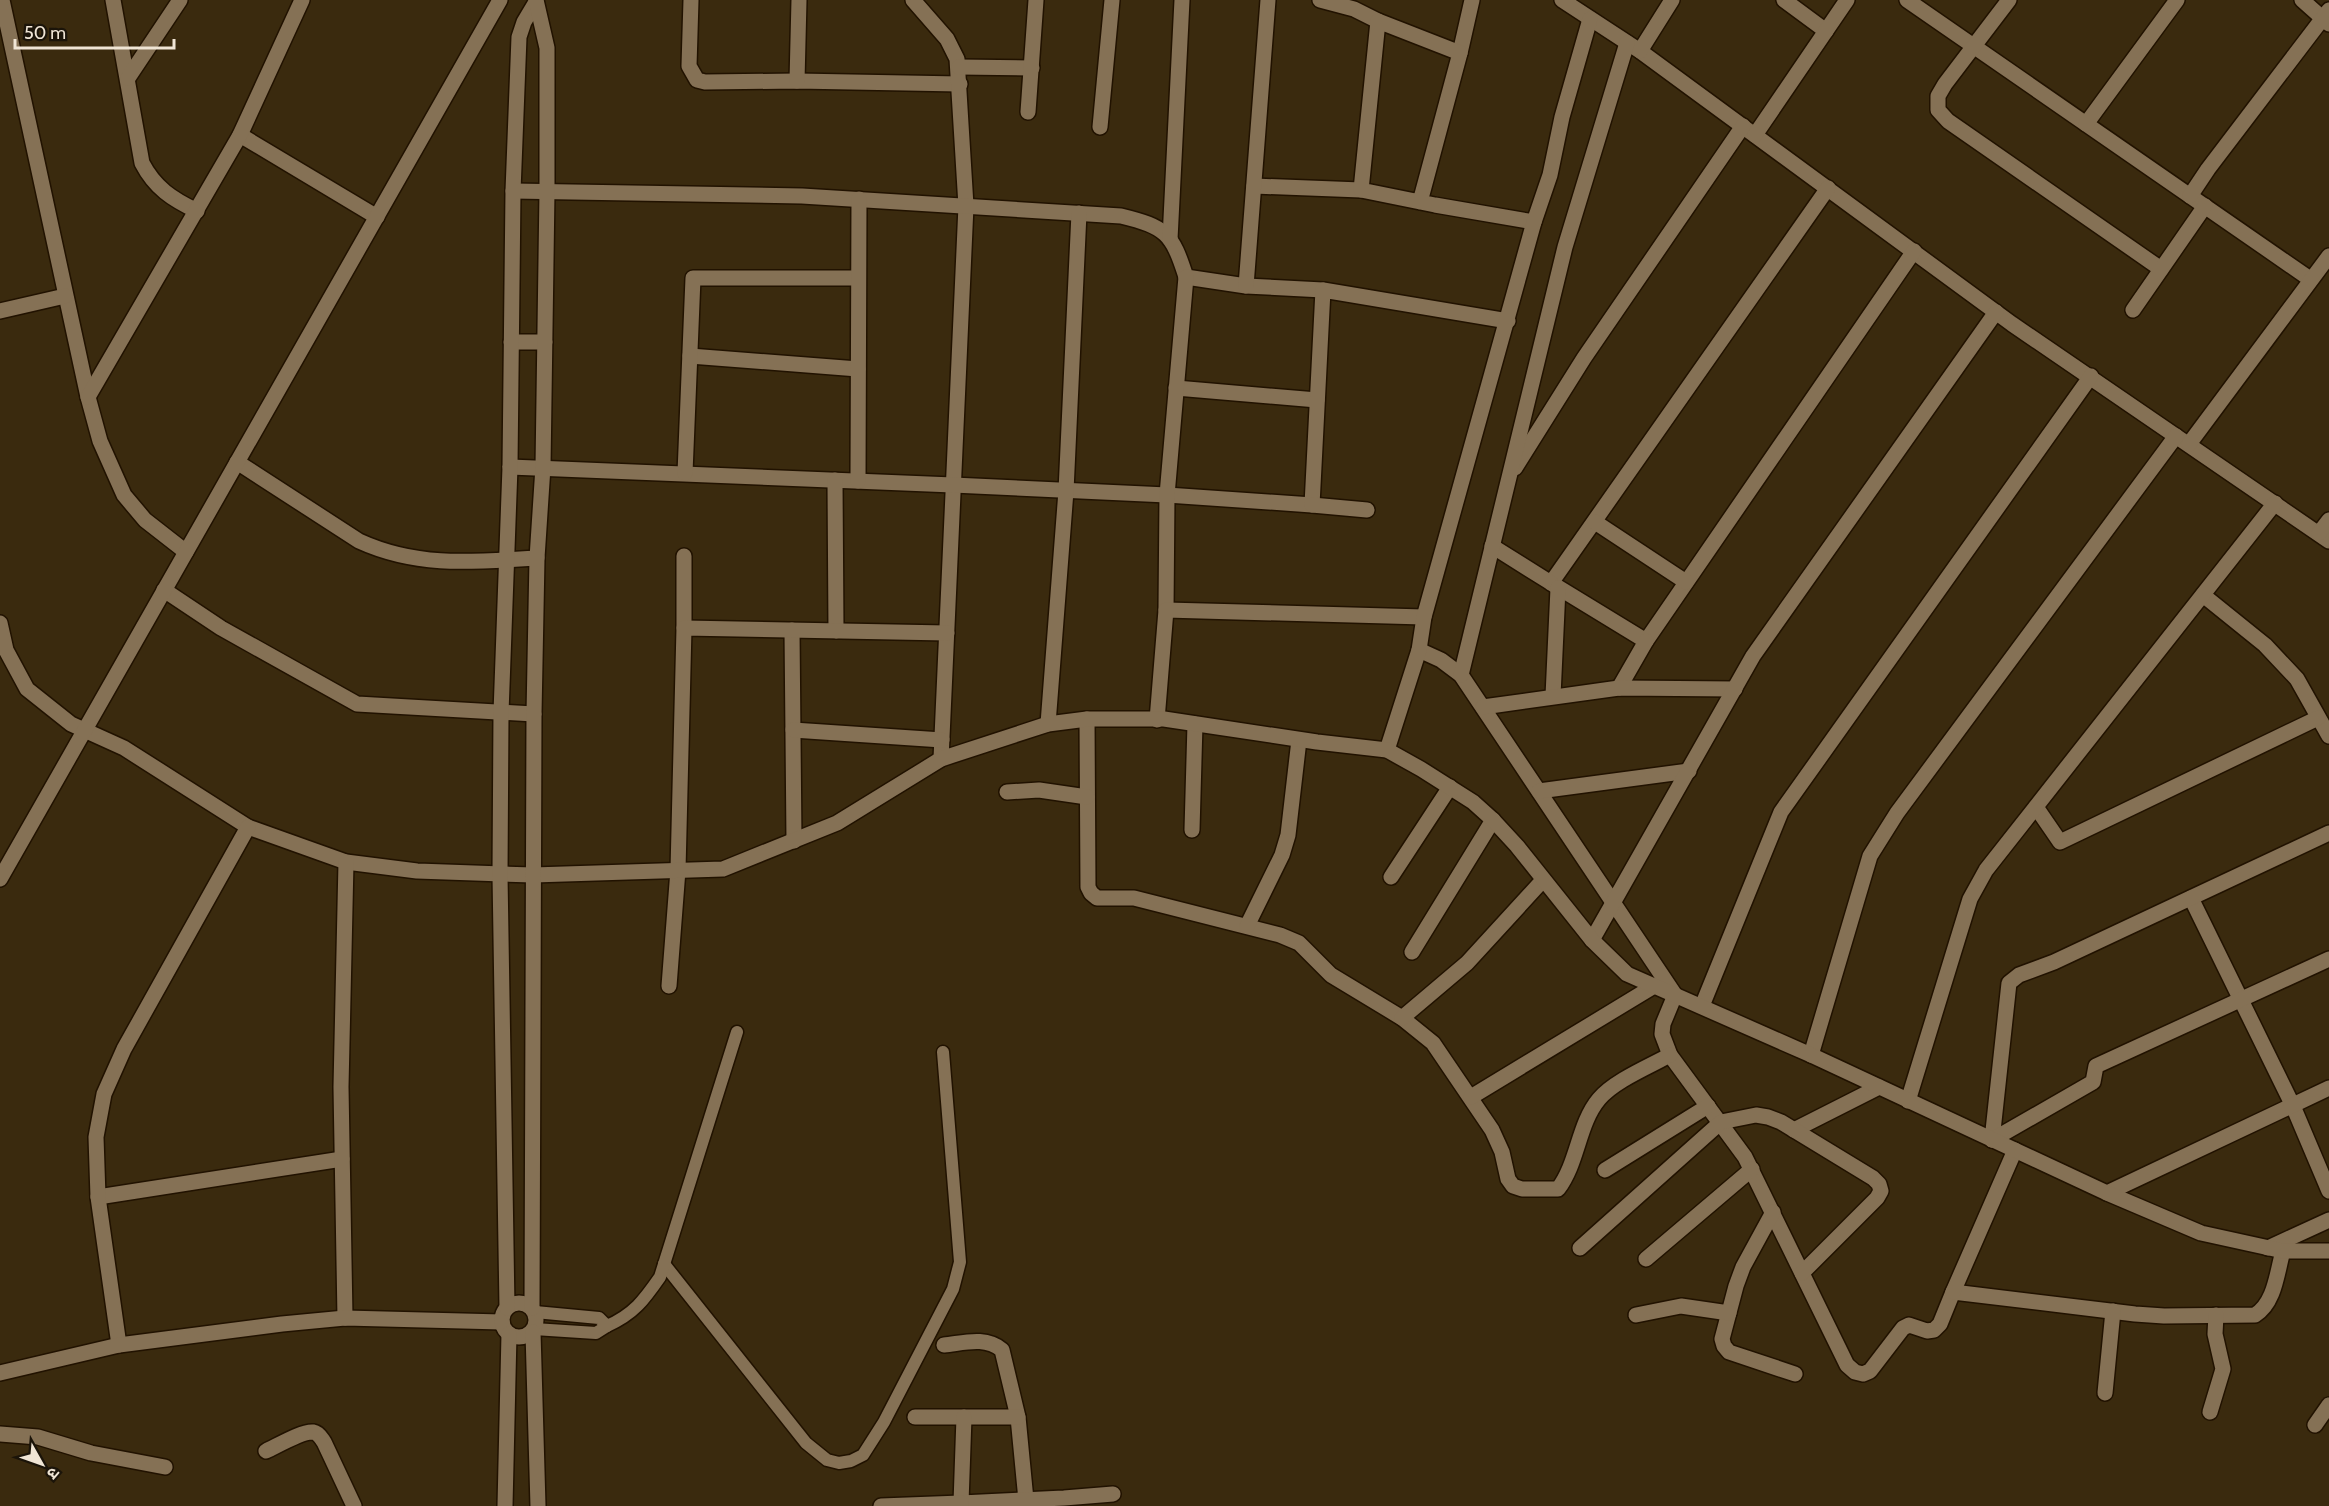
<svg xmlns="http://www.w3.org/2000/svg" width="2329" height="1506" font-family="Cabin,'Noto Sans Devanagari',sans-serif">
<rect width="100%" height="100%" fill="#3a2a0e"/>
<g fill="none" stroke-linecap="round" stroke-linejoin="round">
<g stroke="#211200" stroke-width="15">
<g id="lane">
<polyline points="664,1264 806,1443 827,1460 839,1463 851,1461 863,1455 884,1422 953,1289 960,1262 943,1052"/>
<path d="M607 1326C634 1314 644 1300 660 1277L737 1032"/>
<polyline points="534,1329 596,1333 607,1326 599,1318 535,1312"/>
</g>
</g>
<g stroke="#211200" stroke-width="18">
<g id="street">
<polyline points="2,0 88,397 100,441 124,495 145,520 186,552"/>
<path d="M113 0 142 163C155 188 172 199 197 211"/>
<polyline points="691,0 689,66 697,80 705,82 797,81 960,84"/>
<polyline points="913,0 947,39 957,59 966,206 941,759"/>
<polyline points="1320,0 1354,9 1378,21"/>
<polyline points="1562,0 1640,51 2012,324 2329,541"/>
<polyline points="1784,0 1826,31"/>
<polyline points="1907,0 2310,279"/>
<polyline points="2009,0 1945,84 1938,96 1938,110 1948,121 2161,269"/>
<polyline points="2302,0 2329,24"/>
<polyline points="1640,51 1672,0"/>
<polyline points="1460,53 1472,0"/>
<polyline points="959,67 1032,68"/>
<polyline points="128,78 180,0"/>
<polyline points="797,81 799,0"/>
<polyline points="1028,112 1036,0"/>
<polyline points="2086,124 2177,0"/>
<polyline points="1100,127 1112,0"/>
<polyline points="240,135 377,217"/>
<polyline points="1755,135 1847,0"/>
<polyline points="1254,186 1361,190"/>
<polyline points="1828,188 1551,583 1646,641 1914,251"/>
<path d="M513 191 802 196 1121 216C1166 227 1172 233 1186 277L1246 286 1323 290"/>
<polyline points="2190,196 2208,169 2329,10"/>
<polyline points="1420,202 1460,53 1378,21 1361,190 1435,205 1534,222"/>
<polyline points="1170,239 1182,0"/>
<polyline points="1246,286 1268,0"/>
<polyline points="2133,310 2205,206"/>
<polyline points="0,311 65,296"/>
<polyline points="690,356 858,369"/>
<polyline points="1176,388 1317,400"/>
<polyline points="88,397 240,135 302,0"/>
<polyline points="2189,444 2329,256"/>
<path d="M237 462 359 541C418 568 474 562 537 558"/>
<polyline points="510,467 953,485 1167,495 1312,505 1323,290 1508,321"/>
<polyline points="1515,468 1584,358 1743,126"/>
<polyline points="685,473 693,278 858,278"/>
<polyline points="835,480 836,631"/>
<polyline points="858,481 859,199"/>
<polyline points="1312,505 1367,510"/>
<polyline points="1595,522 1686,582"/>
<polyline points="2319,533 2329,520"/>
<polyline points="1492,546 1551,583"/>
<polyline points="684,556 684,628"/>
<polyline points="164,590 221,628 357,704 534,714"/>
<polyline points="2203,595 2265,645 2297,679 2329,736"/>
<polyline points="1166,610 1167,495 1186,277"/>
<polyline points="0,623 6,650 27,689 71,724 124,748 248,827 346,862 417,871 533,875"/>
<polyline points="792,630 794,841"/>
<path d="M1419 650 1441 660 1461 675 1675 995 1663 1024 1662 1034 1670 1055 1745 1157 1847 1365 1855 1372 1863 1374 1870 1371 1903 1328 1909 1325 1927 1331 1934 1330 1940 1324 1953 1292 2135 1314 2164 1316 2255 1315C2275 1303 2277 1272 2283 1251"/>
<polyline points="1461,675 1565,247 1627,43"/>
<polyline points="1619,688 1646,641"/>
<polyline points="1553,696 1558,588"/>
<polyline points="1483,707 1619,688 1735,689"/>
<path d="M1087 719 1088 887 1091 893 1097 898H1134L1280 935 1299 943 1331 975 1402 1018 1433 1043 1492 1130 1502 1152 1508 1179 1513 1186 1522 1189H1558C1578 1163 1578 1124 1599 1099 1614 1081 1648 1067 1670 1055"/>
<polyline points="1157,720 1166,610 1424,617"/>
<polyline points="1048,724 1066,491 1079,213"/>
<polyline points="793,730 942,740"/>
<polyline points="1387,750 1419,650 1424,617 1534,222 1550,175 1562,117 1590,19"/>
<polyline points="1539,791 1689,771"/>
<polyline points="1007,792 1039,790 1087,797"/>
<polyline points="2036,807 2060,842 2318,718"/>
<polyline points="1192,830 1195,724"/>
<polyline points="1391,877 1450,787"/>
<polyline points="2191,898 2293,1106 2329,1191"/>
<polyline points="1247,926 1282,855 1288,835 1299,740"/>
<polyline points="1592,940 1753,656 1996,312"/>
<polyline points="1412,952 1493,820"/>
<polyline points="669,986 678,870 684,628 947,633"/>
<polyline points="1702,1006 1781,812 2091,376"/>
<polyline points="1402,1018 1467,963 1543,880"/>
<polyline points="1811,1055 1870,856 1897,813 2176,436"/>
<polyline points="1471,1097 1654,986"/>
<polyline points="1908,1101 1970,899 1986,870 2275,503"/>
<polyline points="1794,1130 1879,1087"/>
<polyline points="1992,1140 2009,983 2019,975 2054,962 2329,833"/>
<polyline points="1992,1140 2093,1082 2096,1066 2329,959"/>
<polyline points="1605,1170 1708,1106"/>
<polyline points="2107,1193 2329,1088"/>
<polyline points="98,1197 342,1159"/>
<polyline points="1773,1212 1743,1267 1736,1286 1722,1339 1724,1346 1729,1352 1795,1374"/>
<polyline points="1580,1248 1721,1122 1756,1115 1768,1117 1781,1122 1873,1178 1879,1184 1881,1191 1877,1198 1802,1273"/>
<polyline points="2268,1248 2329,1220"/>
<polyline points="1646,1259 1752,1169"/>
<polyline points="1953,1292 2015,1150"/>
<polyline points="1636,1315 1681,1306 1729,1313"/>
<polyline points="345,1318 341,1087 346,862"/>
<polyline points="119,1345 98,1197 96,1137 104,1094 124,1049 248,827"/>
<path d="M944 1345C964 1343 985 1336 1002 1350L1018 1417 1026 1500"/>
<polyline points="0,1373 119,1345 282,1324 345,1318 502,1322"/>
<polyline points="2105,1393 2113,1311"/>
<polyline points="2210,1412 2223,1369 2215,1334 2216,1315"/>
<polyline points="915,1417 1018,1417"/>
<polyline points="964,1417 961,1503 1064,1498 1113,1494"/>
<polyline points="2315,1425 2329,1405"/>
<polyline points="0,1434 38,1437 91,1453 165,1467"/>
<path d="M266 1451C277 1446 302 1431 313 1432 319 1433 321 1438 324 1442L354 1506"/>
<polyline points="881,1506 961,1503 961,1506"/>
</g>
</g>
<g stroke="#211200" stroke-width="18">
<g id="secondary">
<polyline points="511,342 545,342"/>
<polyline points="533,875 723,869 837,823 941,759 1048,724 1087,719 1164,719 1317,742 1387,750 1421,769 1473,802 1493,820 1517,846 1592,940 1627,974 1811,1055 2107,1193 2201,1233 2283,1251 2329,1251"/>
<polyline points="0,879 500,0"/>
<circle cx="519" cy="1320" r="17"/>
<polyline points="507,1308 500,875 501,713 510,467 513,191 519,37 524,22 536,2"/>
<polyline points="532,1308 534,714 537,558 543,467 547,191 547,48 536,0"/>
<polyline points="533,1332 538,1506"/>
<polyline points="505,1506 509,1334"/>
</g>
</g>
<use href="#lane" stroke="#857155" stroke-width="12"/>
<use href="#street" stroke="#857155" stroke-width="15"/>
<use href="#secondary" stroke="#857155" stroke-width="15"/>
</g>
<g transform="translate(42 1464) rotate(130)" stroke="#1b1409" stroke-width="4.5" paint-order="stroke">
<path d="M0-4.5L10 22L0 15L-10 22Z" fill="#f0e5d5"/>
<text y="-9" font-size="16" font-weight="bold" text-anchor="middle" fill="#f0e5d5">उ</text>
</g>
<path d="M15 39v9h159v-9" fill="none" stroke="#f0e5d5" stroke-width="3"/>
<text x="24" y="39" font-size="18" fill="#f0e5d5" stroke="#1b1409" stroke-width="4.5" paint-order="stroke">50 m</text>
</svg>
